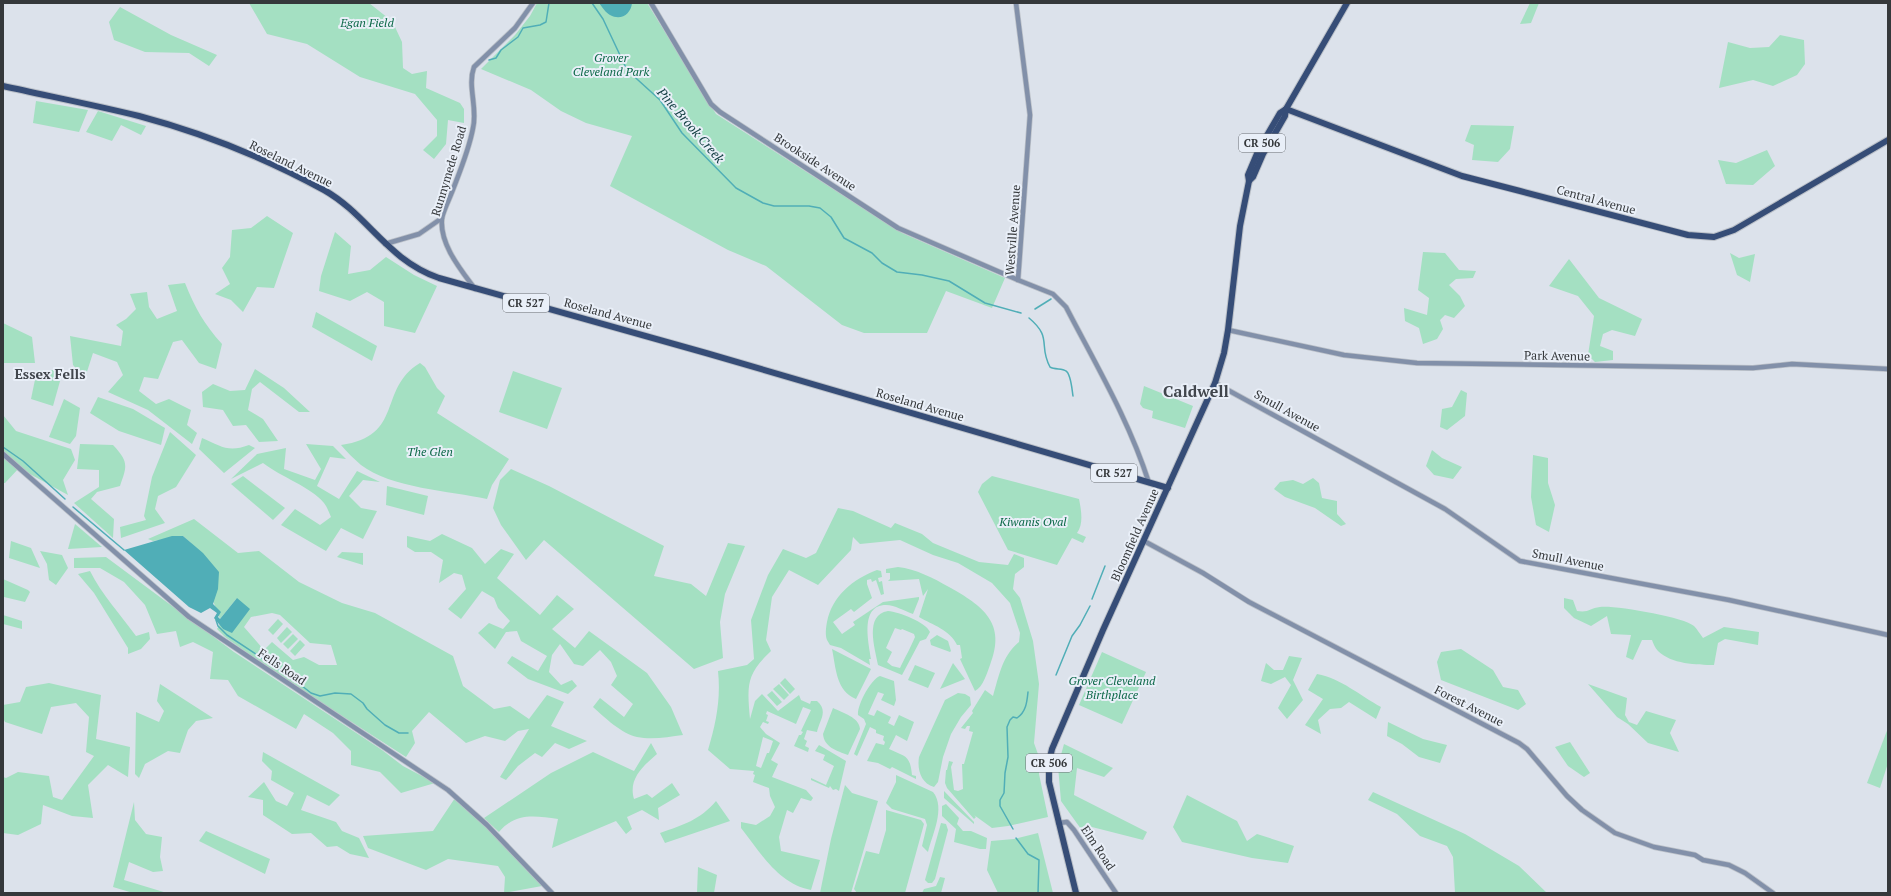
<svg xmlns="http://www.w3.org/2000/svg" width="1891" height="896" font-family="'PT Serif',serif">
<rect width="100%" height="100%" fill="#dce2eb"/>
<g fill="#a4e0c2" fill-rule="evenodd">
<polygon points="249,3 369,3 388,18 395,27 402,42 403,68 412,74 427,71 426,88 460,103 464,109 464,123 448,120 446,144 434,159 423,150 437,136 437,120 415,94 360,77 307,44 267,34"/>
<polygon points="537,3 647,3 716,114 902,233 1005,278 992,308 946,291 927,333 864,333 842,325 766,266 728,250 610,186 632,136 586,123 561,111 531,90 481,69 515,35 530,16"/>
<polygon points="1530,3 1539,3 1531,23 1520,24"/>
<polygon points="120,7 171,35 217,55 209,66 189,53 145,52 114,40 109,22"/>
<polygon points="1780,35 1804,40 1805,64 1797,75 1773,86 1753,80 1719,88 1728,42 1750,48 1769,47"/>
<polygon points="36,101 88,110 79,132 33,123"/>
<polygon points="98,111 146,126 141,135 121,125 112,141 86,132"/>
<polygon points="1471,125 1514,126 1510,149 1498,162 1472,160 1474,145 1465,141"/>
<polygon points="1767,150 1775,166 1753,185 1726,184 1718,160 1736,163"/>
<polygon points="267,216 293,233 274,288 257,287 243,312 231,300 215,294 230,284 222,268 230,257 232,230 251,228"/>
<polygon points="335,232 351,246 348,274 370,270 386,257 414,275 437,286 415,333 384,326 384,302 367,292 350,301 319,291 321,276"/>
<polygon points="1423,252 1445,253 1459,270 1476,271 1473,278 1456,279 1449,285 1460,296 1465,306 1454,318 1445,315 1440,320 1443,329 1437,339 1423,344 1419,328 1405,321 1404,308 1427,315 1429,298 1418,290"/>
<polygon points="1730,253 1739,258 1755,254 1750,282 1737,275"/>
<polygon points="1569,259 1599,298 1642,319 1635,336 1612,330 1603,334 1600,346 1613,351 1613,360 1595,362 1588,355 1594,316 1578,296 1549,286"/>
<path d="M185 283C195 308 204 324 222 344L216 369 199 363 182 340 173 342 158 379 144 377 139 391 156 404 169 399 191 410 187 425 197 433 192 444 148 410 108 392 123 375 117 362 93 353 85 378 73 365 70 336 121 346 123 331 116 325 126 319 136 309 130 294 147 292 149 307 157 319 177 311 168 285Z"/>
<polygon points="316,312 377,346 372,361 312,327"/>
<polygon points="3,323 32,337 35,363 3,363"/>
<path d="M420 363 425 367 437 388 445 396 437 413 509 459 492 485 487 499C450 491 391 488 361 465 354 459 347 452 341 445 405 436 377 389 420 363Z"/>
<polygon points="255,369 284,388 310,412 299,412 260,382 252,389 248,410 263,419 278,441 259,442 246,425 233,426 223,410 203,407 202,392 213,384 230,391 245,390"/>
<polygon points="37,370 56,370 62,374 53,406 31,399"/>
<polygon points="513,371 562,388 547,429 499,412"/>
<polygon points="1144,386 1193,406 1185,428 1152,418 1153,411 1143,408 1140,404"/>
<polygon points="1461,390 1467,393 1465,416 1447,430 1440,427 1442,409 1452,407"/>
<polygon points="98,397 133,409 165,428 161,445 119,431 90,413"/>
<polygon points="64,399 80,408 76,436 70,444 49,437"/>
<polygon points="3,415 16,431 71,449 75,460 63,480 68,495 19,468 5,483 3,483"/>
<polygon points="170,432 196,455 176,487 158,496 155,509 165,523 121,538 120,527 146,520 144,516 152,477"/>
<path d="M202 438C221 446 228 453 249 445L255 448 224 473 199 449Z"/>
<path d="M80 444 113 445C129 462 127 466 120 486L97 492 91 499 114 519 113 538 74 503 99 487V470L77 469Z"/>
<path d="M306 444 333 446 346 459 330 457 317 486 339 499 357 471 380 482 363 480 349 496 361 508 377 511 363 539 341 528 326 551 281 525 295 509 320 525 331 517C329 512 327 507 324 503 311 487 281 477 263 463L231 479 257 454 286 448 284 469 315 480 321 469Z"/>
<polygon points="1432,450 1442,458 1462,467 1453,479 1434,475 1426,466"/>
<polygon points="1533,455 1548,458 1548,483 1555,505 1549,532 1536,525 1531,497"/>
<polygon points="511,469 549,486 664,546 654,576 691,584 706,596 728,543 745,546 725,594 720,622 723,658 694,669 544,540 526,560 501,525 493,508 500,480"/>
<polygon points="243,476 285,508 273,520 231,484"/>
<path d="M992 476 1079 499C1081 509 1084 524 1077 533L1086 537 1083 543 1072 538 1057 565 1008 550 978 492 982 484Z"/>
<polygon points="1313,478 1319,483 1322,498 1337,501 1337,514 1346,524 1341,526 1315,508 1285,497 1274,489 1280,482 1293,480 1303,484"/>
<polygon points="387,486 428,496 424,515 386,505"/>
<path d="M838 508 853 511 891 528 895 523 922 534 933 543 979 562 1008 565 1014 554 1024 558V567L1015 574 1013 589 1020 598 1033 641 1039 684 1034 743 1039 757V774L1048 817 1008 826 992 828 974 815 976 817 974 819 947 788 945 783 946 770H947L949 761 953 762 951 767 954 790 958 791 963 789 962 764H964L973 732 969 731 970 726H967L965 729 961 728 973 713 972 711 985 690 993 696C999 676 1002 656 1019 642L1020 633 1010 603 992 583 958 563 933 555 900 540 860 544 853 537 851 550 818 585 789 570 772 597 766 640 771 651C746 675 747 685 750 719L755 701 762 694 778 711 799 695 801 700 810 704 811 701H817C829 711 819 721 817 732L807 730 804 739 807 741 805 746 809 748 808 752 794 746 799 735H801L803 732 801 731 811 710 803 707 796 724 767 711 766 714 768 715 766 721 769 722 768 724 763 722 760 727 766 734 780 743 771 760 778 764 772 777 806 790 813 798 811 801 801 798 793 813 787 810 779 837 781 851 820 860 811 890C778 884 760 852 741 828V822L756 825 770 816 775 807 770 796 769 788 753 782 755 775 753 774 754 771 730 769 708 750C716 723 721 699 718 671L747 665 754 659 751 620 768 575 783 549 806 558 816 553ZM763 737 773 741 769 753H767L761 768 756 766Z"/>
<path d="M194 519 238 553 259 551 299 582 342 603 375 613 453 656 463 686 494 709 510 706 529 719 547 695 564 702 551 726 587 741 569 749 555 743 542 757 535 753 518 766 506 780 500 777 529 729 518 731 505 741 485 736 466 743 429 712 412 731 415 743 406 757 274 672 225 637 217 629 220 624 223 629 237 598 220 619 191 543 183 536 153 541 148 539ZM272 613 280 615 310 643 331 645 337 665H319L304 657 293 660 272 642 264 650 244 627 251 617Z"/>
<polygon points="75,524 102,547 68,549"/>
<path d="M442 534 472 548 485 564 501 549 514 554 497 578 540 615 557 595 574 609 552 629 575 648 589 631 647 673 671 707 683 735C668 737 652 740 637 737 622 734 604 717 593 707L600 698 624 717 633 704 611 685 617 676 611 662 600 650 583 666 574 664 560 644 552 655 549 672 561 685 572 680 577 686 568 694 528 679 507 663 512 656 538 671 547 656 521 641 517 631 506 632 495 649 478 633 489 623 503 629 510 621 498 608 494 598 482 591 461 619 448 609 466 589 462 575 454 573 439 583 443 560 431 552H415L407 547V536L430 541Z"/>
<polygon points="11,541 31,548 40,568 9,558"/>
<polygon points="40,551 62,555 68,568 56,585 49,580 47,564"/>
<polygon points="342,552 363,553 363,565 337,557"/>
<polygon points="106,557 234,652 382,750 403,766 435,783 401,793 380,772 351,765 351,751 333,733 304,714 296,729 238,696 228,680 210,679 213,652 193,642 180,647 176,631 157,634 145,605 124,582 100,568 74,568 74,558"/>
<path d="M898 567C916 569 933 578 949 587 983 606 1007 623 990 665 987 673 983 687 975 691L960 659 962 658 960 645H957C950 630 933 625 919 617L928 589 923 596 919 579 888 581 890 579V573H886V569Z"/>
<path d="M877 570 881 571 882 577 878 578 879 582 882 581 884 594 881 595 876 580 872 582 871 579 867 580V584L872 598 854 612 851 609 833 622 842 634 855 625 853 622 883 602 919 597V599L913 614C904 611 895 605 886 605 859 605 869 644 871 659H869L870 665 841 648 830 645C829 643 828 642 827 640 825 635 826 627 827 622 832 596 853 579 877 570Z"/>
<path d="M90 571C102 595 120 614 136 636L149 632 150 639 141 649 128 654V648L94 593 78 574Z"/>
<polygon points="3,579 28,590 30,592 25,602 4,597 3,601"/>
<path d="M1564 598 1573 600 1577 611C1589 613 1590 608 1600 607 1614 605 1684 617 1694 626 1697 629 1700 634 1703 638L1724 627 1759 632 1758 645 1725 639 1718 643 1714 665C1697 665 1671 664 1658 651 1655 648 1653 643 1652 640H1642L1633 660 1626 657 1631 635 1611 634 1607 616 1591 626 1574 618 1564 608Z"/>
<path d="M888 611C899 612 926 622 930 632L926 639 920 641 902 675 878 665C875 648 864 615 888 611ZM895 628 901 630 902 629 914 634 915 637C910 649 905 657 900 668L892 666 887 662 892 652 886 648Z"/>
<polygon points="3,615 22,621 22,629 3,624"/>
<polygon points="278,619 283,624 273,635 268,630"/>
<polygon points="287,627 292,632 281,643 277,638"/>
<polygon points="293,634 298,639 288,649 283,644"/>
<polygon points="937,635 948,641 951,651 950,652 931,645 930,640"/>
<polygon points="300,640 305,645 295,656 290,651"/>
<path d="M832 649 871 669 856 699C836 691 836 668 832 649Z"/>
<polygon points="1461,649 1493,670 1503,687 1518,690 1526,704 1518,710 1441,680 1437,662 1441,652"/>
<polygon points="1102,652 1146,672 1122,724 1079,705"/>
<polygon points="1289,656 1302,658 1293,680 1303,700 1287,719 1278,708 1291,685 1285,677 1271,684 1261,681 1266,663 1274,670 1283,670"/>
<polygon points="953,663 965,679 940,689"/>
<polygon points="915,665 935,673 928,688 908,680"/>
<path d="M1317 674C1342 679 1359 695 1381 707L1376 719 1349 702 1341 708 1330 709 1318 720 1321 734 1305 725 1323 699 1308 690Z"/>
<path d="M880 676 894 681 896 700 894 706 881 700 884 694 878 692 868 714 874 716 877 710 891 717 888 723 894 726 899 715 914 722 907 741 896 735 889 749C906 757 910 755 912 775L916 776V779L892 767 890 769 878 763 867 761 876 743 884 745 885 742 883 740 884 736 876 733V730L870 727 858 754 857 756 854 754 866 724 864 719 858 715C857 705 871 679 880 676Z"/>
<polygon points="785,678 795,689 790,694 780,683"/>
<polygon points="49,683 101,695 96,739 130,747 128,777 108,765 88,785 93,818 72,816 43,805 41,824 18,835 3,833 3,777 6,778 18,772 49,776 53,797 62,800 94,756 86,752 89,717 76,703 51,707 42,734 5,722 3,718 3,705 20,702 26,687"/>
<polygon points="160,684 213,718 196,721 188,730 180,753 168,751 145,764 139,778 135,774 136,712 159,722 164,711 157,701"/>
<polygon points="779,684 789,695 784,700 773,689"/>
<polygon points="1588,684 1627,698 1625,715 1629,722 1637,725 1646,711 1676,720 1670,733 1679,752 1648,743 1628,724 1617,717"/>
<polygon points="772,691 782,702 777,706 767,695"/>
<path d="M958 693 965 694 970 697 971 705 961 717 951 734 943 757 938 782 934 787C921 783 917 770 919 757L945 700Z"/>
<path d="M833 708C843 713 859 717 860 729L848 755C837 751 824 747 823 734Z"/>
<polygon points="1388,722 1423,739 1447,745 1440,763 1419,757 1402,744 1387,736"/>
<polygon points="1888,728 1888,763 1880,788 1867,783"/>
<polygon points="1570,742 1590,773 1584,777 1568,766 1555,747"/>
<path d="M651 743 657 754C643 766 628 779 634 799L647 794 652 798 672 783 680 795 658 808 659 820 642 810 627 817 632 829 626 834 616 821 552 848 558 819C535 816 516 812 499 832L484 818 551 773 593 752 634 771Z"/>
<polygon points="1064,744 1113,768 1104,777 1077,768 1074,795 1147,832 1143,840 1088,826 1081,829 1061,801 1058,766"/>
<polygon points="819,745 846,761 839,791 836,789 833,790 830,786 829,788 811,780 811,778 826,785 834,766 823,760 825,755 815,751"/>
<polygon points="263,752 340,795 329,806 307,795 301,810 336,822 342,831 359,838 369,858 350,854 337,846 327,847 311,833 292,834 263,815 263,800 248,797 264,782 276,801 287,806 294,793 271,780 272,771 262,761"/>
<path d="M896 775 933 792C946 808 932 835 928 852L922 846 927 825 925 819 892 809 886 803 896 782Z"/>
<polygon points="845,785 852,793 878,801 851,893 820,893 831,839"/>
<polygon points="944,791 974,822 974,824 944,798"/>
<polygon points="1373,792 1465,834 1519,866 1547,893 1455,893 1453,857 1447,846 1420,836 1397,814 1368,800"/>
<polygon points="1187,795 1237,821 1247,841 1257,834 1294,846 1288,863 1252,858 1182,842 1173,827"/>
<polygon points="455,798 481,820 542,886 504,893 505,877 498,866 448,859 426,870 368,848 363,836 433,831"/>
<path d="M716 801 730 821 665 843 660 833C683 825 700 820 716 801Z"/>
<polygon points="134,802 135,820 146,834 162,837 160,857 163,871 153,872 129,862 124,880 167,893 133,893 113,887"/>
<polygon points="946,804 959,818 957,824 963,831 971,831 987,838 986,849 980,849 954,842 956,829 942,816 942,806"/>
<polygon points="886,810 921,820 924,824 905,893 857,893 854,889 866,851 879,854 886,830"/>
<polygon points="941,823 946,824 948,830 935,879 932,883 928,883 925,880"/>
<polygon points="206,831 270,859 265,874 199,841"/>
<polygon points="1038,833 1053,893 998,893 987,870 991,841 1014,839"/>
<polygon points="698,867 717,875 714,893 697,893"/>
<polygon points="940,877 945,878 941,893 922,893 924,889 936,886"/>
</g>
<g fill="#50aeb7">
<path d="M599 3H632C631 14 621 21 610 15 606 13 602 7 599 3Z"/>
<polygon points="172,536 183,536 203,553 219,572 218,589 213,604 221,612 218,617 220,619 237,598 250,609 232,633 223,629 214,618 217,613 210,608 201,613 189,607 124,550"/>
</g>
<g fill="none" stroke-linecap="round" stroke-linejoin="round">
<g stroke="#50aeb7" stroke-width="1.5">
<polyline points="592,3 603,19 627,70 660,100 682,133 736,188 763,203 774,206 809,206 820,208 831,217 844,238 872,253 882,263 897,272 922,275 949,281 985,303 1021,313"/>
<polyline points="489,60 496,58 501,50 518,37 523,28 540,25 546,22 549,3"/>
<polyline points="1035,309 1051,299"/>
<path d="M1029 318C1053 338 1038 345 1050 367 1055 370 1062 368 1066 371 1071 374 1072 390 1073 396"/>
<polyline points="3,447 23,461 65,499"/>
<polyline points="73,507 124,550"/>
<polyline points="1092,599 1105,566"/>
<polyline points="216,620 218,626 227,635 292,678 311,693 320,696 335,693 351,694 363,703 367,709 385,725 399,733 408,733"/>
<polyline points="1056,675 1072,636 1080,625 1090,606"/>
<path d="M1013 829 1000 806V800L1004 793 1005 773 1008 757 1007 727 1010 720 1013 717 1017 718C1026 712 1027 702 1028 692"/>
<polyline points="1016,838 1028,854 1039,860 1038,893"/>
</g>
<g stroke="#bbc0c8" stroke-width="6">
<g id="minor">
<path d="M651 3 711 104 720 112 898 228 1018 280 1053 294 1066 307C1096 365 1129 420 1149 483"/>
<polyline points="1016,3 1030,115 1018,280"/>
<polyline points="385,244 419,234 442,218"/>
<path d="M475 289C461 270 439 244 442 218 444 209 449 200 452 192 460 171 469 150 473 128 478 108 467 86 474 67L515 28 533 3"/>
<polyline points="1228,330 1344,355 1417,363 1753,368 1792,364 1888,369"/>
<polyline points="1215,383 1445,509 1520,561 1729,600 1888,635"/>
<polyline points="3,454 189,617 448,790 487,825 552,893"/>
<polyline points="1144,541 1203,573 1249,602 1519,743 1527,749 1567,796 1582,810 1615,833 1654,847 1695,855 1703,860 1729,865 1745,873 1773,893"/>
<polyline points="1058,823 1067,822 1074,830 1116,893"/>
</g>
</g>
<g stroke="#bbc0c8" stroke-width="8">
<g id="major">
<path d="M3 86C48 96 94 105 139 116 203 133 267 159 324 190 368 215 387 260 439 278L706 353 1168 488"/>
<polyline points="1286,109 1462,176 1520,191 1688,235 1714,237 1734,230 1888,140"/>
<polyline points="1249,181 1253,177 1263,154 1285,116 1286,109"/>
<polyline points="1076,893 1049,782 1049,762 1052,749 1103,630 1215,383 1224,353 1228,330 1240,226 1249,181 1248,175 1259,149 1280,113 1286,109 1347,3"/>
</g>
</g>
<use href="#minor" stroke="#8290a9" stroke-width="4.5"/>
<use href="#major" stroke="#364d77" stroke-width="6"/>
</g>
<g text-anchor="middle" stroke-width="4" stroke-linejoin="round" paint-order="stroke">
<g fill="#e9eff8" stroke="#6b6f74" stroke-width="1">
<rect x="1239" y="134" width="46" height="18" rx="3"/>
<rect x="503" y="294" width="46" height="18" rx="3"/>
<rect x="1091" y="464" width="46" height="18" rx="3"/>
<rect x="1026" y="754" width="46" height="18" rx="3"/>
</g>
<g font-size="11" font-weight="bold" fill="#35383b">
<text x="1262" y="147">CR 506</text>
<text x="526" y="307">CR 527</text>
<text x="1114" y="477">CR 527</text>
<text x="1049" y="767">CR 506</text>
</g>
<g font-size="12" font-style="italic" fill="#0c6848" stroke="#e9eff8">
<text x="367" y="27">Egan Field</text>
<text x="611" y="62">Grover<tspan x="611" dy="14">Cleveland Park</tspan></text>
<text x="430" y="456">The Glen</text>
<text x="1033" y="526">Kiwanis Oval</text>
<text x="1112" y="685">Grover Cleveland<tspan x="1112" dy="14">Birthplace</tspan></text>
</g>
<g font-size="12" fill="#35383b" stroke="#e9eff8">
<text transform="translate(815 162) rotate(33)" y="4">Brookside Avenue</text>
<text transform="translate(291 164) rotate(26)" y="4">Roseland Avenue</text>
<text transform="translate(449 171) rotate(-73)" y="4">Runnymede Road</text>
<text transform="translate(1596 200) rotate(15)" y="4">Central Avenue</text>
<text transform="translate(1013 230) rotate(-86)" y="4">Westville Avenue</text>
<text transform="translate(608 314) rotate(15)" y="4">Roseland Avenue</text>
<text transform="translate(1557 356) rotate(1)" y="4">Park Avenue</text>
<text transform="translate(920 405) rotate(16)" y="4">Roseland Avenue</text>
<text transform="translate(1287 411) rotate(29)" y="4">Smull Avenue</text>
<text transform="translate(1135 535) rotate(-66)" y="4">Bloomfield Avenue</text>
<text transform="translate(1568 560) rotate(11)" y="4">Smull Avenue</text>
<text transform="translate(282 667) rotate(34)" y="4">Fells Road</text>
<text transform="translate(1469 706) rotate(27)" y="4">Forest Avenue</text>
<text transform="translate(1098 848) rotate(56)" y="4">Elm Road</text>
</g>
<g font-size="13" font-style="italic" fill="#0d3a3e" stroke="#e9eff8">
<text transform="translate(691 125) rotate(49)" y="5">Pine Brook Creek</text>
</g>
<g font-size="14" font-weight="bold" fill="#41464d" stroke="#e9eff8">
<text x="50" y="379">Essex Fells</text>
</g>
<g font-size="16" font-weight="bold" fill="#41464d" stroke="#e9eff8">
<text x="1196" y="397">Caldwell</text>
</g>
</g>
<rect width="1891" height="896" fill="none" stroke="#35383b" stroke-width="8"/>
</svg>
